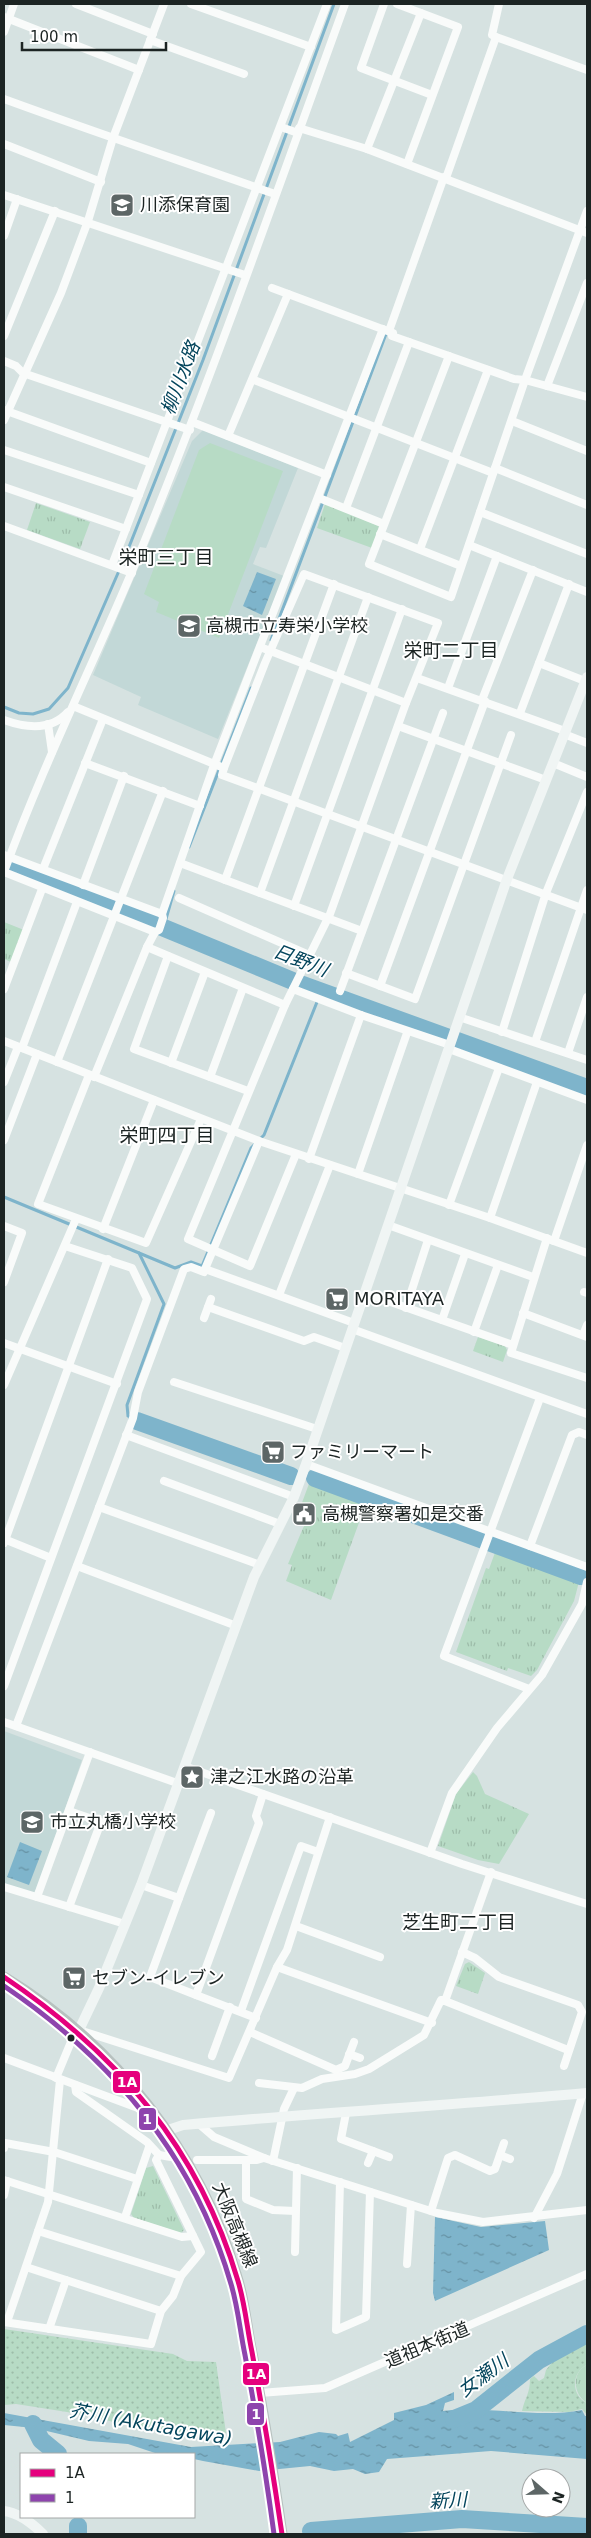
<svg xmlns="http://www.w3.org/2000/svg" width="591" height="2538" font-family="'DejaVu Sans','Noto Sans JP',sans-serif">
<defs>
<pattern id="grass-dots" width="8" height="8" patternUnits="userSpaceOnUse" patternTransform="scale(1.25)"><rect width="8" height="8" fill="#b7dbc5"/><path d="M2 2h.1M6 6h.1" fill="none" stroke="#9dbca9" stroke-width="1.8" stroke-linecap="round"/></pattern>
<pattern id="park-tufts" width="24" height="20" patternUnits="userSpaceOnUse" patternTransform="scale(1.25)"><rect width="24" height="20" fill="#b7dbc5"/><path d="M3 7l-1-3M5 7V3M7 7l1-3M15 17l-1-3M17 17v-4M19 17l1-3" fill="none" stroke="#9dbca9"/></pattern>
<pattern id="water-ripples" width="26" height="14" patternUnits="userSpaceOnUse" patternTransform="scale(1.25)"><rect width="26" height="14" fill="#7eb4cb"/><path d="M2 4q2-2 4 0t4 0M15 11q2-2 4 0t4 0" fill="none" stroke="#6692a4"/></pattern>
</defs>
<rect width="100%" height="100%" fill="#d6e2e1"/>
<g fill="#c2d8d7">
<polygon points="203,430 298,468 266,548 260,547 253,564 284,576 218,739 138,705 141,697 93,675 192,441"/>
<polygon points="4,1731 82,1760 37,1890 34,1893 4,1884"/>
</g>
<g fill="url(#grass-dots)">
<polygon points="4,2329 173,2354 187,2361 216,2362 226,2433 185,2437 67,2412 16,2404 4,2405"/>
<path d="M587 2342V2365C571 2372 571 2396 587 2403V2415L582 2409 569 2412 522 2411C525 2397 530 2394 530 2379L534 2376 539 2381 544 2378 546 2370 554 2360Z"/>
</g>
<g fill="url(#park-tufts)">
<polygon points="36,503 90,522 80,549 27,530"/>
<polygon points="325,504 379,526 372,548 317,528"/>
<polygon points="4,922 24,930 11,962 4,959"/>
<polygon points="478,1337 505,1346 507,1350 503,1362 473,1351"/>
<polygon points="313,1480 379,1504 377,1509 361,1517 331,1600 286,1581 292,1565 288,1564 303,1528 313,1512 300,1508 310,1481"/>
<polygon points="497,1547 580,1578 574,1601 537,1670 531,1676 508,1668 507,1671 456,1652 486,1568 489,1569"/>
<polygon points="473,1772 477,1776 485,1794 529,1814 499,1864 478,1860 438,1846 456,1794"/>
<polygon points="469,1962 485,1973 478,1994 456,1986 465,1964"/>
<polygon points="153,2166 184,2230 181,2233 134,2218 131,2214 146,2168"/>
<path d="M587 2365V2403C573 2395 571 2372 587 2365Z"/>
</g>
<polygon fill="#b7dbc5" points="210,443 283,471 219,638 156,612 159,602 144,594 199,450"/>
<g fill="url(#water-ripples)">
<polygon points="257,572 276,579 262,615 243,606"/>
<polygon points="20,1842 42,1851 29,1885 7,1877"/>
<polygon points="435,2217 481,2227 545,2221 549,2250 435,2301 433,2293"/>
<path d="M454 2392V2400L445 2403 443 2411C489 2405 537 2419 582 2410L585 2416H587V2459L491 2451 387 2459 379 2472 365 2474 353 2469 334 2471 310 2466 259 2471 203 2461 194 2459V2454H158L128 2444 89 2441 34 2428 4 2425V2413L191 2447 280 2442 319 2432 336 2434 338 2436 348 2433 350 2442 394 2420V2413L426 2405Z"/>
</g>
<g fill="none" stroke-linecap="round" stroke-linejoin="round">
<g stroke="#7eb4cb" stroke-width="3">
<polyline points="271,640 386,334"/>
<polyline points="4,707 19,713 33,714 49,709 68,688 125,557 203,360 334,4"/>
<polyline points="189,847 251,688"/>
<polyline points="164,926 174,891"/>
<polyline points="260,1139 264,1135 321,992"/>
<polyline points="4,1197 139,1253 164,1304 127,1405 128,1416 137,1421"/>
<polyline points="139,1253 175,1268 191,1262 202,1266 251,1148 255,1144"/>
</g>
<g stroke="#7eb4cb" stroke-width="18">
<polyline points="4,862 300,984 587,1088"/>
<polyline points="137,1421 291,1476"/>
<polyline points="315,1478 581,1576"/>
<polyline points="454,2419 476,2410 539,2360 587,2334"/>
<polyline points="33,2424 41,2440 58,2454"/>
<polyline points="311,2531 462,2519 587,2527"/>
<polyline points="78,2534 78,2526"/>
</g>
<g stroke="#f9fbfa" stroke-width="8">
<polyline points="76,4 153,34"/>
<polyline points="191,4 311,47"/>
<polyline points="384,4 361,68 432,95"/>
<polyline points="397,4 458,27 407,164"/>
<polyline points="4,17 139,70"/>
<polyline points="4,32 14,4"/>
<polyline points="496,37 587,70"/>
<polyline points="150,40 244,74"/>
<path d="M4 99C94 132 184 162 275 194"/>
<polyline points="281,127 298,133"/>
<polyline points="299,128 367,149 587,233"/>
<polyline points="4,144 101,182"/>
<polyline points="367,149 421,13"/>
<polyline points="446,178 496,37 492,35 499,4"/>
<polyline points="4,195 245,275"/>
<polyline points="4,236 17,199"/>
<polyline points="272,288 393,333 392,336 514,379 525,380 587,397"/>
<polyline points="389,331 444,177"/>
<polyline points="4,336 55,211"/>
<polyline points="449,356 369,564 451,597 525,380 587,211"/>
<polyline points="4,361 16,366 23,373 190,430"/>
<polyline points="254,380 493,473"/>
<polyline points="547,386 587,283"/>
<polyline points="4,410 151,463"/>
<polyline points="4,420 61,293 88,221 113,138 164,4"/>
<polyline points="512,421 587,451"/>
<polyline points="192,422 327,475"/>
<polyline points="228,436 288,294"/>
<polyline points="4,450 139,495"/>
<polyline points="495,468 587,505"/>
<polyline points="4,487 126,529"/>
<polyline points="319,498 384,524"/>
<polyline points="346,508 409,342"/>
<polyline points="480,512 587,554"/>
<polyline points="4,526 132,573"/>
<polyline points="380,534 461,566"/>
<polyline points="469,545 587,592"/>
<polyline points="420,549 488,370"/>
<polyline points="112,565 327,4"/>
<polyline points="260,647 406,703"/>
<polyline points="539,663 585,681"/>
<polyline points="417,678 565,731"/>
<polyline points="448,688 497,556"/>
<polyline points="482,700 533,570"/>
<polyline points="73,706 224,768 222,775 587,910"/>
<polyline points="520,713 569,584"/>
<path d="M4 720C26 728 51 731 68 712"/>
<polyline points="48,724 52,752"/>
<polyline points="398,726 546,780"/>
<polyline points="564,734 587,743"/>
<polyline points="85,763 200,806"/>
<polyline points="553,763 587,777"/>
<polyline points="224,768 265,663 304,574 438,623 406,703 330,914 285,1005 188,1239 250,1266 296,1154"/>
<polyline points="4,855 162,914 214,765 383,329"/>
<polyline points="180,863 362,931"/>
<polyline points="43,869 103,719"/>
<path d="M4 872C45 759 100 651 145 540 217 363 280 183 345 4"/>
<polyline points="4,872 155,932"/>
<polyline points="225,880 334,584"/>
<polyline points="83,885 124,776"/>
<polyline points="260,893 368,597"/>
<polyline points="179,898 309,955"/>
<polyline points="294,906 402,609"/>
<polyline points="147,947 285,1005"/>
<polyline points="168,956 134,1049 248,1091"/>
<polyline points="346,973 415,999 511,735"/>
<polyline points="380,986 485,701"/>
<polyline points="4,989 42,889"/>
<polyline points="293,989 361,1015 309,1159"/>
<polyline points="340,991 443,713"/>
<polyline points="361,1015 450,1045"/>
<polyline points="459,1017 587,1060"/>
<polyline points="502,1032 546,893 587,792"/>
<polyline points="4,1041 259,1141 490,1218 587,1253"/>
<polyline points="535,1042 587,890"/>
<polyline points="22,1048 77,902"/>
<polyline points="449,1049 587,1100"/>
<polyline points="568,1053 587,997"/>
<polyline points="57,1062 163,791"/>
<polyline points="171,1063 205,972"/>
<polyline points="89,1075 38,1204 146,1243 201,1119"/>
<polyline points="94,1077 147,947 155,932 159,930 163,918 162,914"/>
<polyline points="210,1077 243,988"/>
<polyline points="4,1082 18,1047"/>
<polyline points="4,1140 37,1054"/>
<polyline points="358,1174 407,1033"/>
<polyline points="449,1205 499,1068"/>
<polyline points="490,1218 537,1082"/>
<polyline points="388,1225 533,1277"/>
<polyline points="4,1226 22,1233 4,1282"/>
<polyline points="103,1229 154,1100"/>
<polyline points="547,1238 511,1353 587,1378"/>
<polyline points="554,1241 587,1145"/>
<polyline points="205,1269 259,1141"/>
<polyline points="584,1292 587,1293"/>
<polyline points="365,1293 513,1345"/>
<polyline points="279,1295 330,1165"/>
<polyline points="208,1307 304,1341 314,1337 345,1348"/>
<polyline points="406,1308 428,1240"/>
<polyline points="523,1313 587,1337"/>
<polyline points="204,1318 211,1299"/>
<polyline points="442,1320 465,1254"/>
<polyline points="352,1329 587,1414"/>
<polyline points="474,1332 498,1265"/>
<polyline points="583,1335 587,1325"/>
<polyline points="4,1343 117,1384"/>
<polyline points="174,1382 317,1429"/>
<polyline points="4,1385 76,1219"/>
<polyline points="126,1435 294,1497"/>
<polyline points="306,1464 587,1567"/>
<polyline points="164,1481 280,1524"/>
<polyline points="99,1507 260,1565"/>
<polyline points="4,1539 51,1558"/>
<polyline points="4,1543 108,1259"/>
<polyline points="530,1546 572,1435 579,1432 587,1435"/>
<polyline points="77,1566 234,1625"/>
<polyline points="4,1686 147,1299 132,1268 65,1246"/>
<polyline points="529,1689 444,1656 540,1398"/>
<polyline points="4,1722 177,1783"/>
<polyline points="16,1726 133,1418 138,1392 184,1269 191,1267 204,1272 205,1269 354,1323"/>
<polyline points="184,1766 462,1864 587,1904"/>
<polyline points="69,1811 101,1822 69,1907"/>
<polyline points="430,1853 452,1793 497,1728 542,1675 582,1604 587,1582"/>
<polyline points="141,1885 179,1898 150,1977 196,1995 259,1823 256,1816 263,1794"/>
<polyline points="4,1887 125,1924"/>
<polyline points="37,1897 90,1752"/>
<polyline points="179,1898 211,1813"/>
<polyline points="296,1926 380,1957"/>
<polyline points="462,1952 475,1958 499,1977 578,2005 582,2012 564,2066"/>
<polyline points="277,1967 432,2023"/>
<polyline points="196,1995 256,2018"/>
<polyline points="445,2001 568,2050"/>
<polyline points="241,2011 301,1846 318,1852"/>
<polyline points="250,2032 336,2070 345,2066 354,2042"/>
<polyline points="349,2054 360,2058"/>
<polyline points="212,2056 230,2007"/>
<polyline points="4,2058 154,2114"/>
<polyline points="56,2078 73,2037 79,2030 229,2078 277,1967 287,1950 330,1817"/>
<polyline points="259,2083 302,2088 322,2079 355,2074 369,2069 424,2035 441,2000 445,2001 491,1872"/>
<polyline points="346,2113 341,2139 389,2157"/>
<polyline points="199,2124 214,2137 264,2158 437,2213 483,2222 587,2210"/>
<polyline points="4,2148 5,2143 54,2152 137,2179"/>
<polyline points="159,2155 171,2157"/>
<polyline points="500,2155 510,2159"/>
<polyline points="197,2160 257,2160 264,2158"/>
<polyline points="246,2160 246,2199 273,2210 295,2211"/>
<polyline points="273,2161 284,2109 294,2088"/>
<polyline points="368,2163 373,2151"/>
<polyline points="4,2180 182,2237 193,2236"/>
<polyline points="340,2182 336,2330 366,2317 370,2192"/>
<polyline points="4,2195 7,2181"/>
<polyline points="431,2211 448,2158 455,2155 490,2171 495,2169 504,2143"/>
<polyline points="125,2217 149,2147"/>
<polyline points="534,2218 557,2174 583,2093"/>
<polyline points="38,2231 181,2276"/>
<polyline points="295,2252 297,2168"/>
<polyline points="407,2264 411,2205"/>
<polyline points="26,2267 161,2311"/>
<polyline points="4,2322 151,2344 161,2311 173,2296 181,2276 201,2252 156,2160 159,2155 147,2142 76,2092 75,2085"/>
<polyline points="7,2322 48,2202 60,2080"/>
<polyline points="49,2329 66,2280"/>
<polyline points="260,2393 325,2388 587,2274"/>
</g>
<g stroke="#f0f5f4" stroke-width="10">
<polyline points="79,2030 99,1988 141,1885 254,1577 294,1497 306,1464 507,879 587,677"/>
<path d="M168 2130 183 2125C317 2113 453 2105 587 2093"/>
<path d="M4 2511C19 2513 33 2524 43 2534"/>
</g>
<path stroke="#b7c1bf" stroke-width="11" d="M4 1977C113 2043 199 2151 236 2274 244 2297 246 2323 251 2348 263 2410 273 2472 282 2534"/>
<g stroke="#fff" stroke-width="9">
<path id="bus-1" d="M4 1977C117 2053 199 2148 238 2281 245 2304 247 2328 252 2352 263 2412 273 2473 282 2534"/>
</g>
<g stroke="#fff" stroke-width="9">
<path id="bus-2" d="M4 1986C112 2059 194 2156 231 2284 238 2307 240 2331 245 2355 256 2414 266 2474 274 2534"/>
</g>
<use href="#bus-1" stroke="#e5007d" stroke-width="5"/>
<use href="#bus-2" stroke="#8e44ad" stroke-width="5"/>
</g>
<defs>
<g id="school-square" transform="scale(1.25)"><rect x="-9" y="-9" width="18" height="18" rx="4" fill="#5d6666" stroke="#fff"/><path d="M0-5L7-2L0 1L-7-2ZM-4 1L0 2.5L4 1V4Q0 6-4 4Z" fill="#fff"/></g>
<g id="supermarket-square" transform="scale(1.25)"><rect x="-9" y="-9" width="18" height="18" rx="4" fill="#5d6666" stroke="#fff"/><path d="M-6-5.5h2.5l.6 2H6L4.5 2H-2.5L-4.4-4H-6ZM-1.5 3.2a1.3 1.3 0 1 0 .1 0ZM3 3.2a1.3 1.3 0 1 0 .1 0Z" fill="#fff"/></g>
<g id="civic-square" transform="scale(1.25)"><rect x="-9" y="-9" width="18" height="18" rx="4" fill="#5d6666" stroke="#fff"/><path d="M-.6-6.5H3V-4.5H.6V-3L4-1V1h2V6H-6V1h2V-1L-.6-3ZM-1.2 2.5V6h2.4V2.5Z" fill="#fff"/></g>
<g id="sight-square" transform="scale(1.25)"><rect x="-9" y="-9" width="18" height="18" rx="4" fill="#5d6666" stroke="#fff"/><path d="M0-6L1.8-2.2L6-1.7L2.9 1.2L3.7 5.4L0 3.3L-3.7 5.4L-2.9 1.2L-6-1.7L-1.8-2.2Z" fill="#fff"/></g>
</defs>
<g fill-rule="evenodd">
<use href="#school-square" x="122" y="205"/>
<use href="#school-square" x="189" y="626"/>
<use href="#supermarket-square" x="337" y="1299"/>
<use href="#supermarket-square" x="273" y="1452"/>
<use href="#civic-square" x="304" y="1514"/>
<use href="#sight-square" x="192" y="1777"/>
<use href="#school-square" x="32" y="1822"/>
<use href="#supermarket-square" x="74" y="1978"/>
</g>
<circle fill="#1c2423" stroke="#fff" stroke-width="2" cx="71" cy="2038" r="4.5"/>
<g text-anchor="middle" stroke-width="4" stroke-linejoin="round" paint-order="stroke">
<g font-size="18" fill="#1c2423" stroke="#fff" text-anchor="start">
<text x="140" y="211">川添保育園</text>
<text x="206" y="632">高槻市立寿栄小学校</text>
<text x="354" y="1305">MORITAYA</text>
<text x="290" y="1458">ファミリーマート</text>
<text x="322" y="1520">高槻警察署如是交番</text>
<text x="210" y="1783">津之江水路の沿革</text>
<text x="50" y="1828">市立丸橋小学校</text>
<text x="92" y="1984">セブン-イレブン</text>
</g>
<g font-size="18" fill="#1c2423" stroke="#fff">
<text transform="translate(235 2225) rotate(68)" y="6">大阪高槻線</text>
<text transform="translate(427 2345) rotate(-23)" y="6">道祖本街道</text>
</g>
<g font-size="19" font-style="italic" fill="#04455c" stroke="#fff">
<text transform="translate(180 378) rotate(-69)" y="7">柳川水路</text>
<text transform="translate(301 960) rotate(21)" y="7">日野川</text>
<text transform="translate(483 2375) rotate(-36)" y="7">女瀬川</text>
<text transform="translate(151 2424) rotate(10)" y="7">芥川 (Akutagawa)</text>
<text transform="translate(448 2500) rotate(-3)" y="7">新川</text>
</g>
<g font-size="19" fill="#1c2423" stroke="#fff">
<text x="166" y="564">栄町三丁目</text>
<text x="451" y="657">栄町二丁目</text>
<text x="167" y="1142">栄町四丁目</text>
<text x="459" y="1929">芝生町二丁目</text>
</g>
</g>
<g stroke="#fff" stroke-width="2">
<rect x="112" y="2070" width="29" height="24" rx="5" fill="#e5007d"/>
<rect x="138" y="2107" width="19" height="24" rx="5" fill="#8e44ad"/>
<rect x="242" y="2362" width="28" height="24" rx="5" fill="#e5007d"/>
<rect x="246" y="2402" width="19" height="24" rx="5" fill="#8e44ad"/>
</g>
<g font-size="14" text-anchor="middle" font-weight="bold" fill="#fff">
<text x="127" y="2087">1A</text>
<text x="147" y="2124">1</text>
<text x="256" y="2379">1A</text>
<text x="256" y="2419">1</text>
</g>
<rect width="591" height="2538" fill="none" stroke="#1c2423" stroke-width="10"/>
<rect x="20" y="2453" width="175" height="65" fill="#ffffff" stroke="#a4a7a7"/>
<rect x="30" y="2469" width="25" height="8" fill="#e5007d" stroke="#a4a7a7"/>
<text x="65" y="2478" font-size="15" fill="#1c2423">1A</text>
<rect x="30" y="2494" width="25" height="8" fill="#8e44ad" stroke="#a4a7a7"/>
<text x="65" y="2503" font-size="15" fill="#1c2423">1</text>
<g transform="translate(546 2493) rotate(110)"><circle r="24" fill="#ffffff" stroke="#a4a7a7"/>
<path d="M0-4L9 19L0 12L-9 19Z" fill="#5d6666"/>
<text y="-8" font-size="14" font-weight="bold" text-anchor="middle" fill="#1c2423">N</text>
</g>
<path d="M22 42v8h144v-8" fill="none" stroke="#1c2423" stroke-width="2.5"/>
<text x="30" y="42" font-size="15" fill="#1c2423" stroke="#ffffff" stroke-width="4" paint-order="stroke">100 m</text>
</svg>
